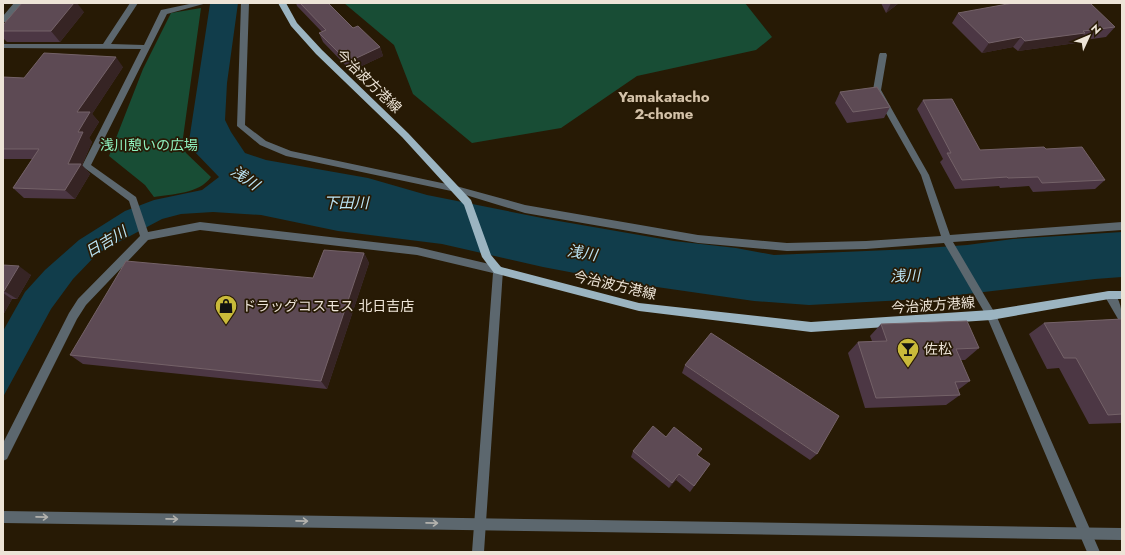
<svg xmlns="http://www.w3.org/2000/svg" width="1125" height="555" font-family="Jost,'Noto Sans JP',sans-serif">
<rect width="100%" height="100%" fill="#271a05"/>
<g fill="#184d35">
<polygon points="344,3 745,3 772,37 756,50 637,76 561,128 472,143 413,94 394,45"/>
<path d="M201 8 182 145 186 153 211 177C199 194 172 194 154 197L145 185 109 156 143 69 171 13Z"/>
</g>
<polygon fill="#113d4b" points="208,3 238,3 227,83 225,120 231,132 245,153 266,160 368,178 427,195 547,219 674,241 736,248 774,255 912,249 967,245 1013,239 1122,232 1122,277 1095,279 924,299 809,305 754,301 622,282 543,267 442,244 338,231 261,215 213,212 181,214 162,219 98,253 73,279 51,309 3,397 3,331 25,292 45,270 79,240 125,211 154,200 202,190 219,177 193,150 189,141 210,4"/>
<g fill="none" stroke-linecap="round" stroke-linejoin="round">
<g fill="#5c676e" fill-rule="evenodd">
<polygon points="14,3 22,3 6,22 3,22 3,16"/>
<polygon points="130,3 138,3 111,44 144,45 161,10 194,3 207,3 167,14 91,165 136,197 148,232 200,222 417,247 502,267 503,270 484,552 472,552 493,273 417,255 200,230 148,240 86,305 77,319 7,459 3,461 3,443 69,313 78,299 140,236 129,201 82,166 141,49 3,48 3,44 103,44"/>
<polygon points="241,3 249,3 245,125 266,141 291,151 456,186 525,205 698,235 787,243 866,241 941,236 921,175 873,90 879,55 880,53 886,53 887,55 881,90 929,175 950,235 1122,222 1122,230 953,242 996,315 1100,552 1087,552 987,317 944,243 866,249 787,251 698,243 525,213 456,192 286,156 260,145 237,126"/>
<path d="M1109 291C1120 295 1122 310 1122 321L1118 319 1104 295 1105 292Z"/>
</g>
<polygon fill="#5c676e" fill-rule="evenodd" points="3,511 1122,528 1122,540 3,523"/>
<polygon fill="#9bb4c1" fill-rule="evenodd" points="278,3 286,3 297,23 322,50 408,133 471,200 491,255 501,267 639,303 811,322 991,310 1109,291 1122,291 1122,299 1109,299 991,320 811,332 639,311 494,273 482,257 464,205 402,137 316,54 291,26"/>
</g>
<g fill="#4c3744">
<polygon points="296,3 328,3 353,28 380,47 383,56 351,71 323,42 319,33 322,32 297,6"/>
<polygon points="808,3 868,3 808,4"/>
<polygon points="881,3 899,3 886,13"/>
<polygon points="84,12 60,42 7,42 3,38 3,25"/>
<polygon points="958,13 1115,27 1106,37 1078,41 1076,43 1018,51 1013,47 982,53 952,23"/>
<polygon points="123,67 92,114 99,122 89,138 92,142 82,165 90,174 75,199 24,198 13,188 32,159 3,159 3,77 24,78"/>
<polygon points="840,92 890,107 884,118 847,123 835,103"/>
<polygon points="923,100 980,150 1046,149 1105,180 1095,189 1033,192 1029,186 1000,188 999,186 955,189 940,162 943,159 917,109"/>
<polygon points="364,253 369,263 327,389 83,364 70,355 313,278"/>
<polygon points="3,265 31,275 17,299 12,299 3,315"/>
<polygon points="1122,319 1122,423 1089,424 1059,368 1047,369 1029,334 1044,323"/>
<polygon points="881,324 979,348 965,360 960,360 970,381 958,390 960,395 946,405 865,408 848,353 858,342 872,341 870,336"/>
<polygon points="685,365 817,454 810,460 682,373"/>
<polygon points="666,437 698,455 710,464 690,492 676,480 669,488 631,457 633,451"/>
</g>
<g fill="#362424">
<polygon points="74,3 77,3 84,12 60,42 51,31"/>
<polygon points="891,3 899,3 886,13"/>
<polygon points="1085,33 1076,43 1018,51 1025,41"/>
<polygon points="1021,37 1013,47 982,53 989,43"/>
<polygon points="380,47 383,56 351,71 348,62"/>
<polygon points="116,57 123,67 92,114 99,122 89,138 92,142 82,165 90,174 75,199 65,190 68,164 78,132 77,112"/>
<polygon points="364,253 369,263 327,389 321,381"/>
<polygon points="19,266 31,275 17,299 4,291"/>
<polygon points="3,293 12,299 3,315"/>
<polygon points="679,474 676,480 669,488 672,483"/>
</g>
<g fill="#5d4a54" stroke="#746268">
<polygon points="22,3 74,3 51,31 3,31 3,25"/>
<polygon points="300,3 328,3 353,28 358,26 380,47 348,62 319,33 326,30"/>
<polygon points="1013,3 1090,3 1115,27 1083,31 1085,33 1025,41 1021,37 989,43 958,13"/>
<polygon points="44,53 116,57 77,112 90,112 78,132 83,132 68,164 81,164 65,190 13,188 39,149 3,149 3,77 24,78"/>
<polygon points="877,87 890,107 853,112 840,92"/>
<polygon points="952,99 980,150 1044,147 1046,149 1082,147 1105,180 1042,183 1038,177 1008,178 1007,177 962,180 947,153 951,153 923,100"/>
<polygon points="324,250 364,253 321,381 70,355 126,261 313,278"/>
<polygon points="3,265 19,266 4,291 3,291"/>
<polygon points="1122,319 1122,414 1108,415 1076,358 1064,358 1044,323"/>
<polygon points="967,321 979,348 956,349 970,381 955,382 960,395 876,398 858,342 887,341 881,324"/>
<polygon points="711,333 839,416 817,454 685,365"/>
<polygon points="653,426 666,437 674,427 702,449 697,455 710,464 694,486 679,474 672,483 633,451"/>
</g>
<defs><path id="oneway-shaft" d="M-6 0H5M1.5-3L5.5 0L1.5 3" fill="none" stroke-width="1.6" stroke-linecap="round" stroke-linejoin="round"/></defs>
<g stroke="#b3b2ad">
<use href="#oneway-shaft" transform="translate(42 517) rotate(1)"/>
<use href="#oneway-shaft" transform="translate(172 519) rotate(1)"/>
<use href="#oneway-shaft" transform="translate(302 521) rotate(1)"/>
<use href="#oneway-shaft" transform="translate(432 523) rotate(1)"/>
</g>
<defs>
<g id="shop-pin" transform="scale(1.15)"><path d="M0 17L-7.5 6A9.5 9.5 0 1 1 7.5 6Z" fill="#c9ba3a" stroke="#271a05"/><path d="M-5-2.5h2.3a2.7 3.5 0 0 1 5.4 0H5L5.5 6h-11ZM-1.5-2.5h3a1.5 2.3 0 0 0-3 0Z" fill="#111"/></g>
<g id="bar-pin" transform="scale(1.15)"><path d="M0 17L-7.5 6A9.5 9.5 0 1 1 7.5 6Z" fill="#c9ba3a" stroke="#271a05"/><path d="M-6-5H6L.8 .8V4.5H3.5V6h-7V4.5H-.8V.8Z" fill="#111"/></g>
</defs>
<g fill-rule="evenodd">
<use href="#shop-pin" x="226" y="306"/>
<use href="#bar-pin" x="908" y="349"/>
</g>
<g text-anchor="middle" stroke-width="3.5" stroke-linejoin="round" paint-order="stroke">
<g font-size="14" fill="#ede4d7" stroke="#271a05">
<text transform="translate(369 81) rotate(44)" y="5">今治波方港線</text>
<text transform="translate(615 285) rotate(13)" y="5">今治波方港線</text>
<text transform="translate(933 305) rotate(-4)" y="5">今治波方港線</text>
</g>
<g font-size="14" fill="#8ff2bf" stroke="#271a05">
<text x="149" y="150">浅川憩いの広場</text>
</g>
<g font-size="14" fill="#ede4d7" stroke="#271a05" text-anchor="start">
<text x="242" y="311">ドラッグコスモス 北日吉店</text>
<text x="924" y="354">佐松</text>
</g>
<g font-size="15" font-weight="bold" fill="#d4c2a9" stroke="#271a05">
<text x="664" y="102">Yamakatacho<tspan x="664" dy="17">2-chome</tspan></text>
</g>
<g font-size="15" font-style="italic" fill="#bbe4f4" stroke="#271a05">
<text transform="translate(245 178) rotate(35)" y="5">浅川</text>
<text x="346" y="208">下田川</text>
<text transform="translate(106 242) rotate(-31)" y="5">日吉川</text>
<text transform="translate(582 253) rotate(9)" y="5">浅川</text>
<text transform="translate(905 276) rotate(-2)" y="5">浅川</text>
</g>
</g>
<rect width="1125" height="555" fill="none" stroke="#ede4d7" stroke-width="8"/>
<g transform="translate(1089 36) rotate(46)" stroke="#271a05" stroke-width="3" paint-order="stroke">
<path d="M0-3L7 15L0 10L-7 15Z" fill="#ede4d7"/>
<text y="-6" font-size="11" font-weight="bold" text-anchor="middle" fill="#ede4d7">N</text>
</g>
</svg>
